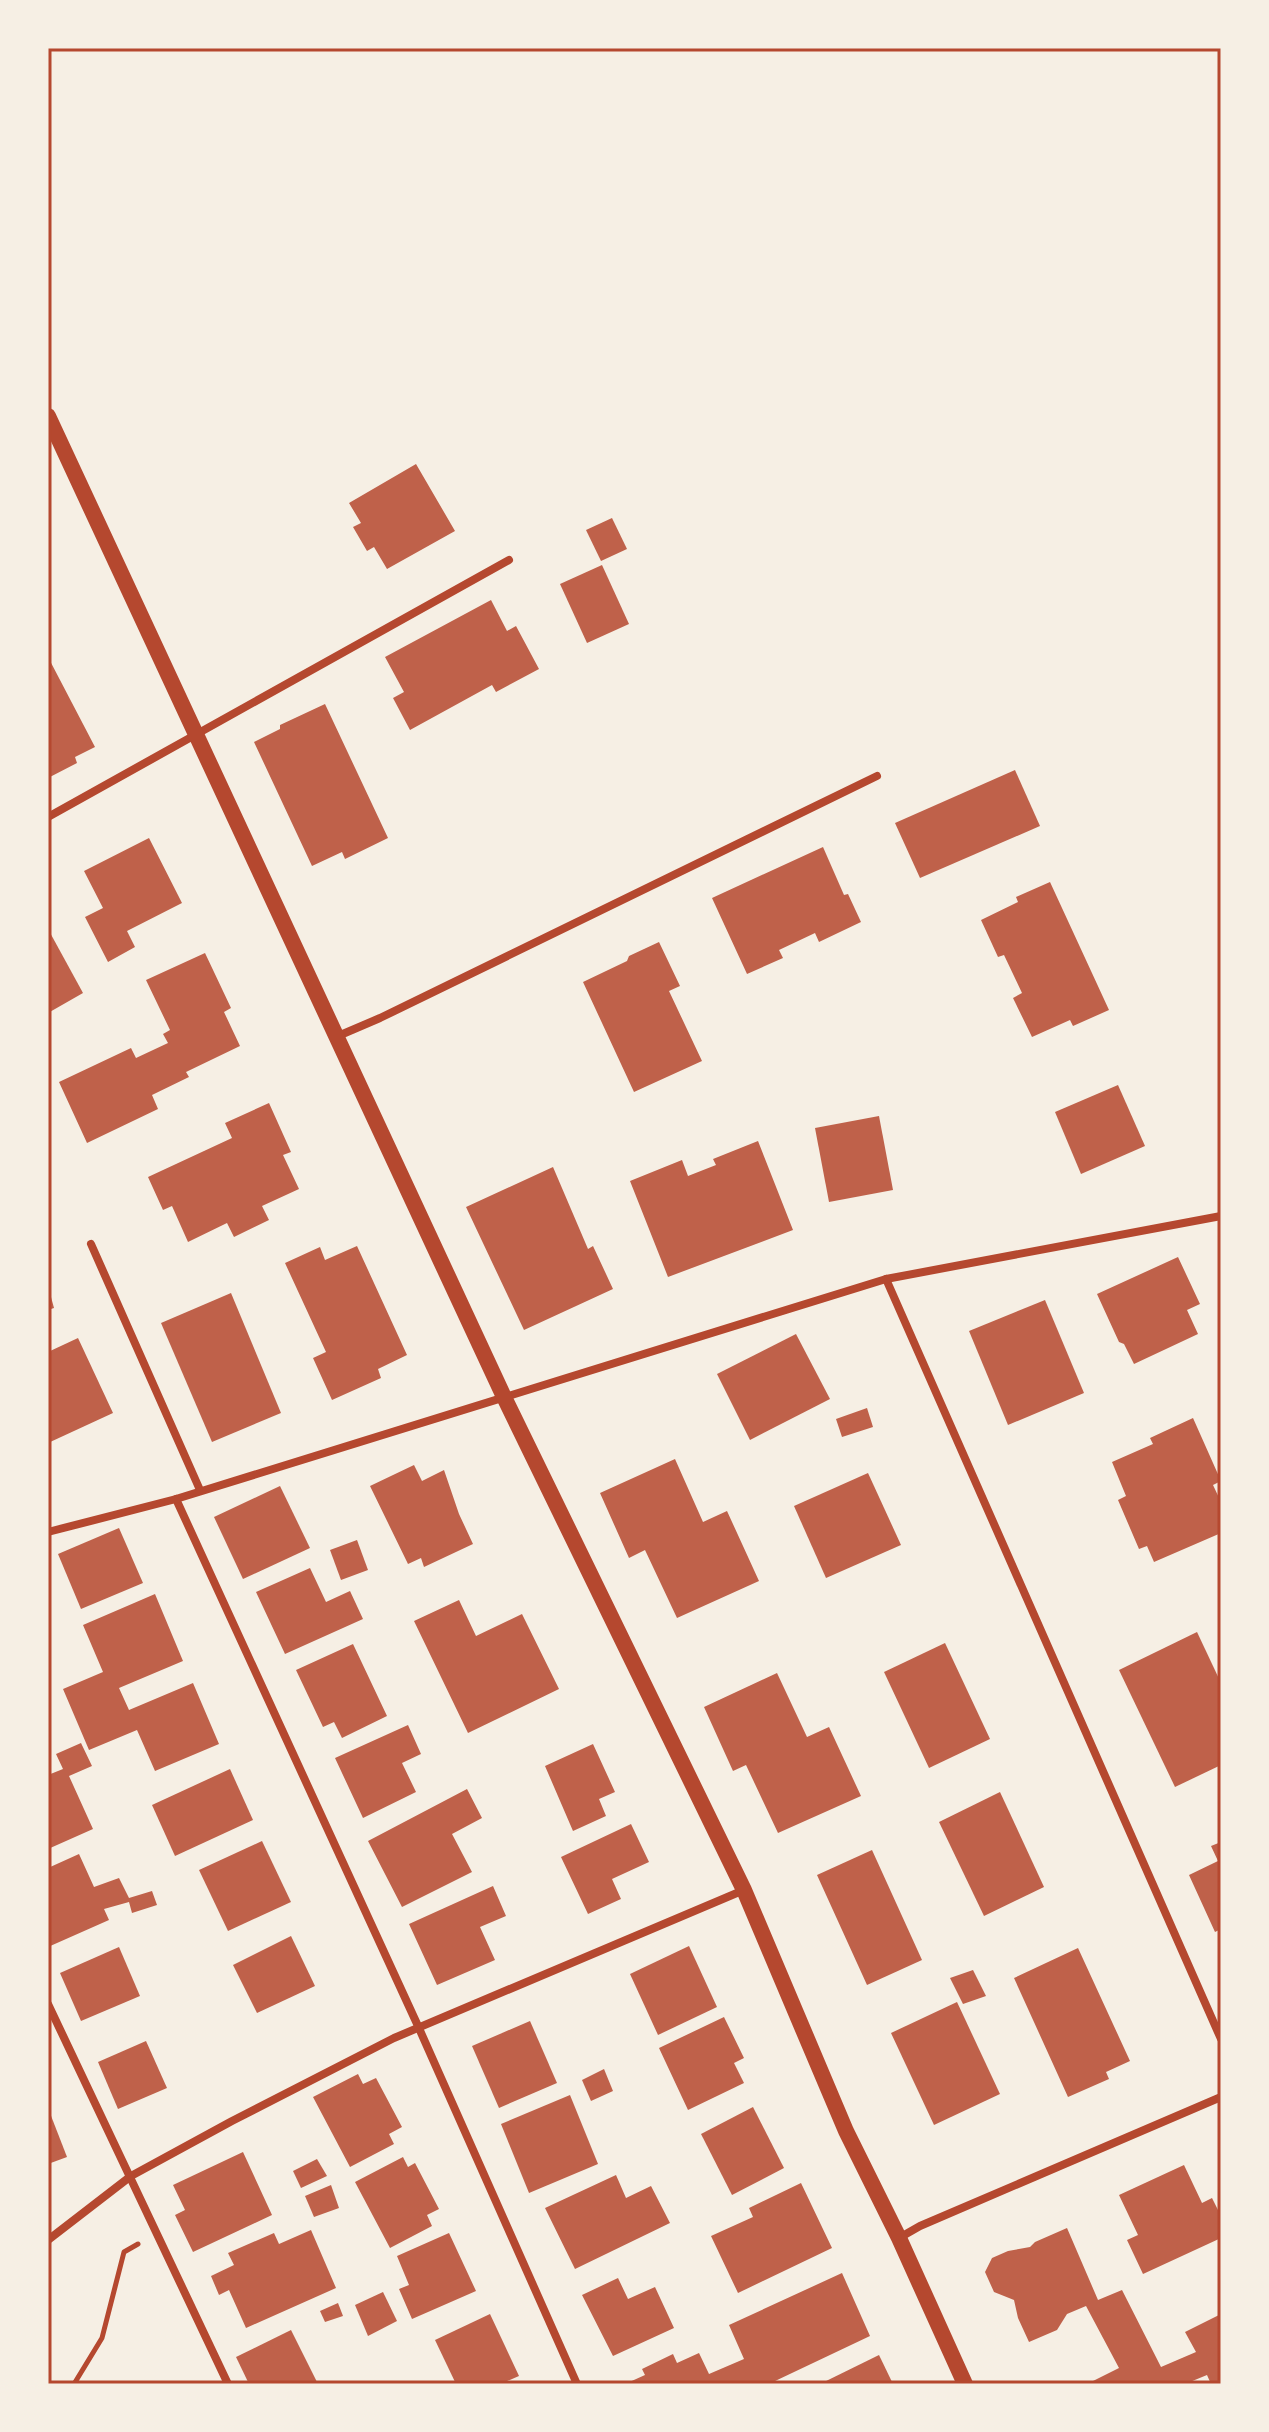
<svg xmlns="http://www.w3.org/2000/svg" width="1269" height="2432" font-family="'Public Sans',sans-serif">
<rect width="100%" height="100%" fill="#f6efe4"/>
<g fill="#bf614a">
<polygon points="416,464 455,531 387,569 374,547 367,551 353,527 361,523 349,503"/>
<polygon points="612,518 627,549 601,561 586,530"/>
<polygon points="602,565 629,624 587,643 560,584"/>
<polygon points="491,600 507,631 516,626 539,669 496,692 492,685 410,730 393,698 404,692 385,657"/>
<polygon points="48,657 95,747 75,757 77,763 48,778"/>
<polygon points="325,704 388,838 345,859 342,852 312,866 254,742 280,729 280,725"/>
<polygon points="1015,770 1040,826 920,878 895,823"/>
<polygon points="149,838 182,903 127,931 135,947 108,962 85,917 103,908 84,871"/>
<polygon points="823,847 844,895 848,894 861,922 819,942 815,933 779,950 783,958 747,974 712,898"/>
<polygon points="1050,882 1109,1010 1073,1026 1070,1020 1032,1037 1013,998 1022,993 1004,955 998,957 981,920 1018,902 1016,897"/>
<polygon points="48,929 83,993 48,1013"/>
<polygon points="659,942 680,986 669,991 702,1061 634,1092 583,982 627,961 629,956"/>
<polygon points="205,953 231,1008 224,1012 240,1046 186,1072 189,1077 152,1095 158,1109 87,1143 59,1082 131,1048 136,1058 168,1043 163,1034 170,1030 146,980"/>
<polygon points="1118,1085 1145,1146 1081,1174 1055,1112"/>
<polygon points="269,1103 291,1152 283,1155 299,1189 262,1206 269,1220 234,1237 227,1223 188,1242 172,1206 163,1210 148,1177 232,1138 225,1123"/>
<polygon points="879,1116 893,1190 829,1202 815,1128"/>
<polygon points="758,1141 793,1230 668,1277 630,1181 682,1160 688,1176 716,1165 713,1159"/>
<polygon points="553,1167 588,1249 593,1246 613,1289 524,1330 466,1207"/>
<polygon points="357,1246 407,1355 378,1369 381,1378 332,1400 313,1358 326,1352 285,1263 320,1247 325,1260"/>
<polygon points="1178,1257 1200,1304 1187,1310 1198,1334 1134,1364 1124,1344 1119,1342 1097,1294"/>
<polygon points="48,1286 54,1308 48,1310"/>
<polygon points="231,1293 281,1413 212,1442 161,1323"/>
<polygon points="1045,1300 1084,1393 1008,1425 969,1331"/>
<polygon points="796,1334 830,1399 750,1440 717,1374"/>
<polygon points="78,1338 113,1413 48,1443 48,1352"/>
<polygon points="867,1408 873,1427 842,1437 836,1419"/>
<polygon points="1193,1418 1221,1481 1213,1485 1221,1502 1221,1533 1154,1562 1147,1546 1139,1549 1118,1500 1126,1496 1112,1462 1153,1444 1150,1438"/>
<polygon points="675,1459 703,1522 727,1511 759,1581 677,1618 645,1550 629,1558 600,1493"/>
<polygon points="414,1465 422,1481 444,1470 459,1514 473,1544 424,1567 421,1558 408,1564 370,1486"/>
<polygon points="868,1473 901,1545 826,1578 794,1506"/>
<polygon points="280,1486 310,1548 243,1579 214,1517"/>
<polygon points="119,1528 143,1583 81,1609 58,1554"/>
<polygon points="357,1540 368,1570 341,1580 330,1550"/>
<polygon points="310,1568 326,1602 350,1591 363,1619 285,1654 256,1592"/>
<polygon points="155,1594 183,1661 119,1688 129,1710 193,1683 219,1744 155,1771 137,1730 89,1750 63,1689 103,1672 83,1625"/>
<polygon points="459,1600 476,1636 522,1614 559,1689 468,1733 414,1621"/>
<polygon points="1197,1632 1221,1683 1221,1765 1175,1787 1119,1670"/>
<polygon points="945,1643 990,1739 929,1768 884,1672"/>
<polygon points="353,1644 387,1716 342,1738 334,1722 323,1727 296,1670"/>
<polygon points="777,1673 807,1737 829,1727 861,1796 778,1833 746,1765 733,1771 704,1707"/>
<polygon points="408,1725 421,1754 402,1763 416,1792 363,1818 335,1758"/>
<polygon points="81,1743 92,1766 69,1776 93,1829 48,1849 48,1775 63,1769 56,1754"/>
<polygon points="593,1744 615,1792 599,1799 606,1816 573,1831 545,1766"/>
<polygon points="230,1769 253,1820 175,1856 152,1805"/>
<polygon points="467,1789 482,1818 452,1834 472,1872 402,1907 368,1841"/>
<polygon points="1000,1792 1044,1887 984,1916 939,1822"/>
<polygon points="631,1824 649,1862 612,1879 621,1899 588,1914 561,1857"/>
<polygon points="262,1841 291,1902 228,1931 199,1870"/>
<polygon points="1221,1842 1221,1929 1215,1932 1189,1875 1218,1861 1211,1846"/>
<polygon points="872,1850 922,1960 867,1985 817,1875"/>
<polygon points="79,1854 94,1887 119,1878 129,1898 152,1891 157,1905 132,1913 129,1902 104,1909 109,1920 48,1947 48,1868"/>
<polygon points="493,1886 506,1916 480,1927 495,1960 437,1985 409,1924"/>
<polygon points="291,1936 315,1986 257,2013 233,1965"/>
<polygon points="689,1946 717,2007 658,2035 630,1974"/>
<polygon points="119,1947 140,1996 81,2021 60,1973"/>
<polygon points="1078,1948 1130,2061 1106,2072 1109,2079 1068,2097 1014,1978"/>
<polygon points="973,1970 986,1996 963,2004 950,1978"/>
<polygon points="957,2002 1000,2094 934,2125 891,2033"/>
<polygon points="724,2017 744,2058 734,2063 744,2083 688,2110 659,2048"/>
<polygon points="530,2021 557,2083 499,2108 472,2046"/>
<polygon points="146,2041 167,2088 118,2109 98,2062"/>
<polygon points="604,2069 613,2091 591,2101 582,2080"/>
<polygon points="358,2074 363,2084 376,2078 402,2127 389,2134 394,2144 350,2167 313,2097"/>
<polygon points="570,2095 598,2164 529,2193 501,2124"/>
<polygon points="753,2107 784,2168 732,2195 701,2134"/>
<polygon points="48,2108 67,2157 48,2164"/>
<polygon points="243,2152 272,2215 193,2252 175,2215 185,2210 173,2185"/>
<polygon points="403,2157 408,2167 415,2163 439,2209 427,2215 432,2226 390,2248 355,2182"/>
<polygon points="317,2159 327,2176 301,2188 293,2171"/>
<polygon points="1184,2165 1202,2203 1212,2198 1221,2216 1221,2238 1143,2274 1127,2240 1138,2235 1119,2195"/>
<polygon points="616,2175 626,2198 651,2186 670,2223 575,2269 545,2208"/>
<polygon points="801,2183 832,2248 738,2293 711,2236 753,2217 749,2208"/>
<polygon points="331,2185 339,2208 314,2217 305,2196"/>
<polygon points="1067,2228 1098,2300 1122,2290 1161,2367 1196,2352 1185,2332 1221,2314 1221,2384 1211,2384 1207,2375 1185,2384 1087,2384 1119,2368 1086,2306 1067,2314 1057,2330 1029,2342 1018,2318 1014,2300 994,2292 985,2272 992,2258 1008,2251 1030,2247 1035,2242"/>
<polygon points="311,2230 336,2288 246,2328 229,2290 219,2295 211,2276 234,2265 228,2253 274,2233 279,2244"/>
<polygon points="449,2233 476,2291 412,2319 399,2289 409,2285 397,2256"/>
<polygon points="842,2273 870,2336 773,2382 774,2384 625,2384 645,2375 642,2369 673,2354 677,2363 699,2353 709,2374 744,2359 729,2325"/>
<polygon points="618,2278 628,2299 655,2287 674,2328 613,2356 582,2295"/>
<polygon points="383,2292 397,2321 368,2336 355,2305"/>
<polygon points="338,2303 343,2316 325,2322 320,2311"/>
<polygon points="490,2314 519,2376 500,2384 456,2384 435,2340"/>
<polygon points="291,2330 318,2384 249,2384 236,2357"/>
<polygon points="879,2355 893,2384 820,2384"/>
</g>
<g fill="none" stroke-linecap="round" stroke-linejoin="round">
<polyline stroke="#b5482f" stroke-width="5" points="74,2384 102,2338 124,2252 138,2244"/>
<g stroke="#b5482f" stroke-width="8">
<polyline points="48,817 509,560"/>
<polyline points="338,1036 380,1018 877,776"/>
<polyline points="91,1244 200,1490"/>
<polyline points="886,1279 1221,2039"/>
<polyline points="176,1499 418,2026 577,2384"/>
<polyline points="48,1532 176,1499 886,1279 1221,1216"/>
<polyline points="48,2004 228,2384"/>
<polyline points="899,2238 920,2226 1221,2097"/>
<polyline points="48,2240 131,2176 232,2121 394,2038 744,1890"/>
</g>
<polyline stroke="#b5482f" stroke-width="16" points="48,416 504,1397 744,1890 846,2131 899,2238 965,2384"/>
</g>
<rect width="1269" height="2432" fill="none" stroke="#f6efe4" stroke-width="100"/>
<rect x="50" y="50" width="1169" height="2332" fill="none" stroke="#b5482f" stroke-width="3"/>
</svg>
